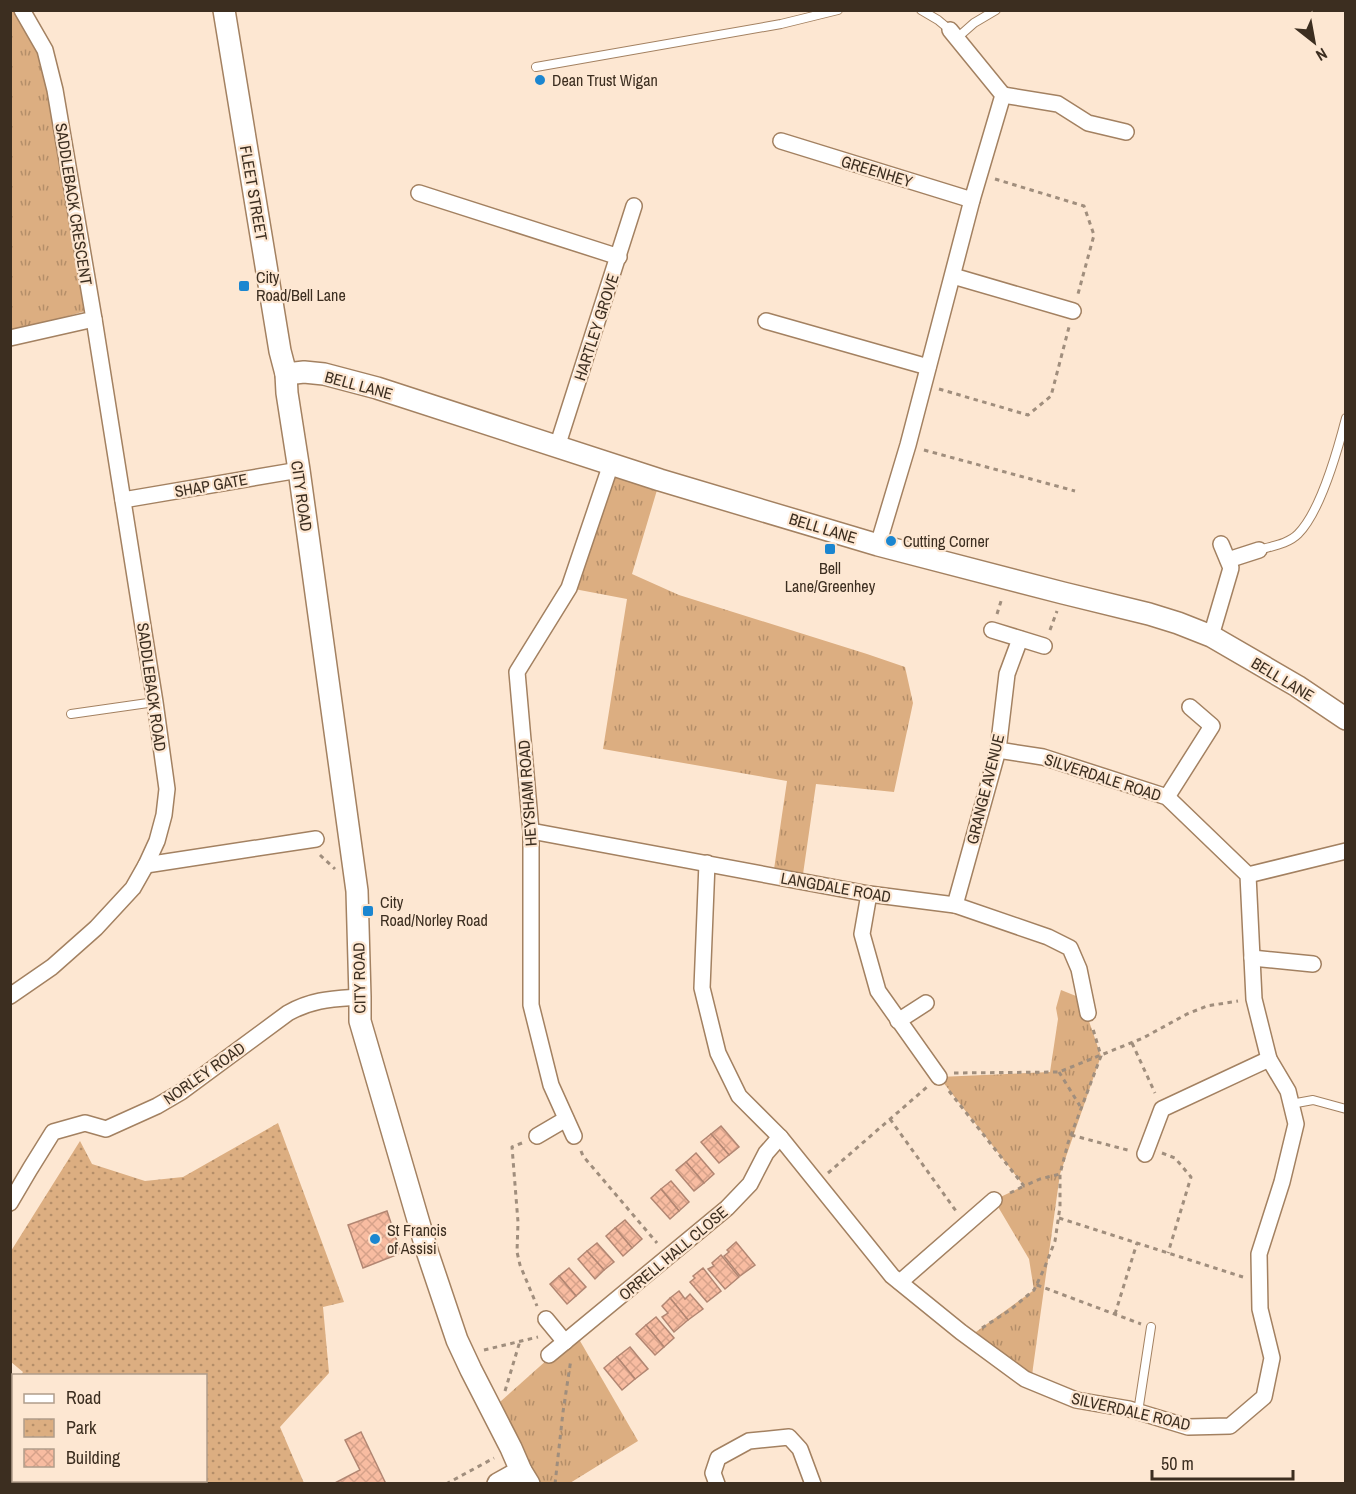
<svg xmlns="http://www.w3.org/2000/svg" width="1356" height="1494" font-family="'Archivo Narrow',sans-serif">
<defs>
<pattern id="grass-tufts" width="24" height="20" patternUnits="userSpaceOnUse" patternTransform="scale(1.5)"><rect width="24" height="20" fill="#dcae81"/><path d="M3 7l-1-3M5 7V3M7 7l1-3M15 17l-1-3M17 17v-4M19 17l1-3" fill="none" stroke="#b48e69"/></pattern>
<pattern id="park-dots" width="8" height="8" patternUnits="userSpaceOnUse" patternTransform="scale(1.5)"><rect width="8" height="8" fill="#dcae81"/><path d="M2 2h.1M6 6h.1" fill="none" stroke="#b48e69" stroke-width="1.8" stroke-linecap="round"/></pattern>
<pattern id="building-cross-hatch" width="8" height="8" patternUnits="userSpaceOnUse" patternTransform="scale(1.5)"><rect width="8" height="8" fill="#f8bca1"/><path d="M0 0l8 8M0 8l8-8" fill="none" stroke="#d6a28a"/></pattern>
</defs>
<rect width="100%" height="100%" fill="#fde7d2"/>
<g fill="url(#grass-tufts)">
<polygon points="15,10 45,50 92,309 11,333 10,11"/>
<polygon points="611,464 660,480 632,574 679,595 867,654 905,667 913,703 894,792 816,784 802,881 773,876 787,781 603,749 627,599 569,588"/>
<polygon points="1061,990 1081,998 1101,1056 1060,1174 1031,1382 969,1337 1034,1290 1029,1259 994,1200 1024,1186 939,1077 1050,1072 1058,1019 1056,1008"/>
<polygon points="576,1334 638,1441 570,1483 530,1483 491,1410"/>
</g>
<g fill="url(#park-dots)">
<polygon points="278,1123 344,1302 323,1307 329,1373 280,1427 304,1483 20,1483 15,1481 206,1480 206,1376 21,1375 23,1372 11,1362 11,1251 80,1141 92,1164 145,1181 183,1177"/>
<polygon points="13,1389 13,1479 10,1477 10,1394"/>
</g>
<g fill="url(#building-cross-hatch)" stroke="#b28672" stroke-width="1.5">
<polygon points="721,1126 739,1147 729,1155 711,1134"/>
<polygon points="711,1134 729,1155 719,1163 701,1142"/>
<polygon points="696,1153 714,1174 704,1183 686,1162"/>
<polygon points="686,1162 704,1183 694,1191 676,1170"/>
<polygon points="671,1181 689,1202 679,1211 661,1189"/>
<polygon points="661,1189 679,1211 670,1219 651,1198"/>
<polygon points="387,1211 401,1253 363,1268 348,1225"/>
<polygon points="625,1220 642,1239 632,1248 615,1228"/>
<polygon points="615,1228 632,1248 623,1256 606,1236"/>
<polygon points="736,1242 755,1265 740,1276 724,1256 729,1252 727,1250"/>
<polygon points="597,1243 614,1262 604,1270 587,1251"/>
<polygon points="587,1251 604,1270 595,1279 578,1259"/>
<polygon points="721,1255 739,1277 725,1289 708,1269 714,1266 712,1263"/>
<polygon points="569,1268 586,1287 576,1296 559,1276"/>
<polygon points="703,1268 721,1291 707,1302 690,1282 695,1278 693,1276"/>
<polygon points="559,1276 576,1296 567,1304 550,1284"/>
<polygon points="679,1291 685,1299 690,1294 703,1309 688,1320 670,1298"/>
<polygon points="670,1298 688,1320 674,1332 662,1317 668,1313 662,1306"/>
<polygon points="656,1317 674,1338 664,1347 646,1325"/>
<polygon points="646,1325 664,1347 655,1355 636,1334"/>
<polygon points="630,1347 648,1369 635,1379 617,1357"/>
<polygon points="617,1357 635,1379 622,1390 604,1368"/>
<polygon points="361,1432 386,1484 333,1484 360,1470 345,1440"/>
</g>
<g fill="none" stroke-linecap="round" stroke-linejoin="round">
<g stroke="#a38161" stroke-width="10">
<g id="lane">
<polyline points="921,10 938,20 950,30"/>
<polyline points="957,38 974,23 996,10"/>
<polyline points="536,67 781,24 838,10"/>
<path d="M1259 550C1272 546 1288 544 1298 534 1320 512 1338 449 1346 418"/>
<polyline points="71,714 155,702"/>
<polyline points="1291,1104 1313,1100 1346,1109"/>
<polyline points="1138,1412 1151,1327"/>
</g>
</g>
<g stroke="#a38161" stroke-width="18">
<g id="street">
<polyline points="1003,95 1058,104 1088,123 1126,132"/>
<polyline points="781,141 972,200"/>
<polyline points="419,193 619,257"/>
<polyline points="953,276 1073,311"/>
<polyline points="766,321 928,367"/>
<polyline points="10,338 94,319 55,90 45,50 22,10"/>
<polyline points="557,447 634,206"/>
<polyline points="123,500 299,470"/>
<polyline points="878,545 908,445 972,200 1003,95 950,30"/>
<polyline points="1228,560 1259,550"/>
<polyline points="992,630 1044,646"/>
<polyline points="1211,636 1231,568 1221,544"/>
<polyline points="1167,797 1212,726 1190,707"/>
<polyline points="531,831 869,894 955,905 1048,937 1070,948 1079,969 1088,1013"/>
<polyline points="707,863 702,988 718,1053 739,1096 780,1137 892,1276 961,1332 1025,1379 1076,1400 1129,1409 1188,1427 1230,1426 1264,1397 1272,1358 1260,1309 1259,1254 1282,1182 1296,1124 1288,1091 1269,1059 1254,999 1248,875 1167,797 1043,757 998,750"/>
<polyline points="146,865 316,839"/>
<polyline points="1248,875 1346,851"/>
<polyline points="869,894 862,934 878,991 939,1077"/>
<polyline points="955,905 998,750 1007,674 1020,639"/>
<polyline points="1252,958 1313,964"/>
<polyline points="10,996 52,967 96,928 133,888 146,865 157,841 164,815 167,789 155,702 94,319"/>
<polyline points="898,1021 926,1003"/>
<polyline points="537,1136 566,1119"/>
<polyline points="574,1136 551,1085 531,1005 531,831 517,672 569,588 611,464"/>
<polyline points="1145,1154 1162,1109 1269,1059"/>
<path d="M10 1203 30 1169 53 1132 85 1123 106 1129 157 1106 181 1092 288 1013C313 999 332 999 360 997"/>
<polyline points="900,1282 994,1200"/>
<polyline points="546,1319 565,1342"/>
<polyline points="549,1355 727,1208 750,1184 766,1153 780,1137"/>
<polyline points="717,1484 713,1473 718,1458 749,1441 789,1437 800,1449 813,1484"/>
</g>
</g>
<g stroke="#a38161" stroke-width="24">
<g id="secondary">
<polyline points="224,10 280,351 286,374 287,393 299,470 357,891 360,997 360,1021 428,1254 457,1340 471,1370 511,1448 521,1471 529,1484"/>
<polyline points="286,374 304,372 324,374 377,388 660,480 878,545 1063,593 1149,614 1178,623 1211,636 1297,686 1346,719"/>
<polyline points="498,1484 521,1471"/>
</g>
</g>
<g stroke="#a08e7d" stroke-width="3" stroke-dasharray="4.5 4.5" stroke-linecap="butt">
<polyline points="995,179 1084,206 1094,235 1078,294"/>
<polyline points="939,389 1028,415 1051,396 1069,327"/>
<polyline points="924,450 1075,491"/>
<polyline points="997,614 1002,598"/>
<polyline points="1050,630 1057,611"/>
<polyline points="320,855 335,869"/>
<polyline points="1132,1043 1155,1093"/>
<polyline points="1059,1072 1080,1106"/>
<polyline points="954,1073 1059,1072 1143,1038 1187,1014 1207,1006 1238,1001"/>
<polyline points="949,1091 1024,1186 1040,1179 1060,1174"/>
<polyline points="890,1119 956,1211"/>
<polyline points="1071,1135 1131,1151"/>
<polyline points="522,1143 512,1147 518,1222 517,1252 520,1265 537,1306"/>
<polyline points="581,1151 583,1156 657,1243"/>
<polyline points="1162,1153 1175,1158 1191,1177 1168,1253"/>
<polyline points="828,1173 927,1087"/>
<polyline points="1010,1193 1024,1186"/>
<polyline points="1059,1218 1243,1277"/>
<polyline points="1037,1285 1141,1324"/>
<polyline points="1115,1314 1137,1243"/>
<polyline points="982,1328 1010,1310 1034,1290 1044,1269 1055,1241 1060,1207 1060,1174 1068,1143 1101,1056 1093,1029"/>
<polyline points="484,1350 538,1337"/>
<polyline points="505,1391 520,1341"/>
<polyline points="446,1484 494,1458"/>
<polyline points="555,1484 563,1412 571,1359"/>
</g>
<use href="#lane" stroke="#fff" stroke-width="8"/>
<use href="#street" stroke="#fff" stroke-width="15"/>
<use href="#secondary" stroke="#fff" stroke-width="21"/>
</g>
<g fill="#1b86d0" stroke="#fde7d2" stroke-width="2">
<circle cx="540" cy="80" r="6"/>
<rect x="238" y="280" width="12" height="12" rx="3"/>
<circle cx="891" cy="541" r="6"/>
<rect x="824" y="543" width="12" height="12" rx="3"/>
<rect x="362" y="905" width="12" height="12" rx="3"/>
<circle cx="375" cy="1239" r="6"/>
</g>
<g text-anchor="middle" stroke-width="4.5" stroke-linejoin="round" paint-order="stroke">
<g font-size="16" fill="#3c2e20" stroke="#fde7d2" text-anchor="start">
<text x="552" y="86">Dean Trust Wigan</text>
<text x="256" y="283">City<tspan x="256" dy="18">Road/Bell Lane</tspan></text>
<text x="903" y="547">Cutting Corner</text>
<text x="830" y="574" text-anchor="middle">Bell<tspan x="830" dy="18">Lane/Greenhey</tspan></text>
<text x="380" y="908">City<tspan x="380" dy="18">Road/Norley Road</tspan></text>
<text x="387" y="1236">St Francis<tspan x="387" dy="18">of Assisi</tspan></text>
</g>
<g font-size="16" fill="#3c2e20" stroke="#fde7d2">
<text transform="translate(877 171) rotate(17)" y="6">GREENHEY</text>
<text transform="translate(254 193) rotate(80)" y="6">FLEET STREET</text>
<text transform="translate(74 204) rotate(81)" y="6">SADDLEBACK CRESCENT</text>
<text transform="translate(596 327) rotate(-72)" y="6">HARTLEY GROVE</text>
<text transform="translate(359 385) rotate(15)" y="6">BELL LANE</text>
<text transform="translate(211 485) rotate(-10)" y="6">SHAP GATE</text>
<text transform="translate(302 496) rotate(82)" y="6">CITY ROAD</text>
<text transform="translate(823 528) rotate(17)" y="6">BELL LANE</text>
<text transform="translate(1283 679) rotate(31)" y="6">BELL LANE</text>
<text transform="translate(152 687) rotate(82)" y="6">SADDLEBACK ROAD</text>
<text transform="translate(1103 777) rotate(18)" y="6">SILVERDALE ROAD</text>
<text transform="translate(985 789) rotate(-76)" y="6">GRANGE AVENUE</text>
<text transform="translate(527 793) rotate(-94)" y="6">HEYSHAM ROAD</text>
<text transform="translate(836 887) rotate(10)" y="6">LANGDALE ROAD</text>
<text transform="translate(359 978) rotate(-91)" y="6">CITY ROAD</text>
<text transform="translate(204 1073) rotate(-35)" y="6">NORLEY ROAD</text>
<text transform="translate(673 1253) rotate(-40)" y="6">ORRELL HALL CLOSE</text>
<text transform="translate(1131 1411) rotate(13)" y="6">SILVERDALE ROAD</text>
</g>
</g>
<rect width="1356" height="1494" fill="none" stroke="#3c2e20" stroke-width="24"/>
<rect x="12" y="1374" width="195" height="108" fill="#fde7d2" stroke="#b09d8b" stroke-width="1.5"/>
<rect x="24" y="1394" width="30" height="9" fill="#ffffff" stroke="#b09d8b" stroke-width="1.5"/>
<text x="66" y="1404" font-size="18" fill="#3c2e20">Road</text>
<rect x="24" y="1419" width="30" height="18" fill="url(#park-dots)" stroke="#b09d8b" stroke-width="1.5"/>
<text x="66" y="1434" font-size="18" fill="#3c2e20">Park</text>
<rect x="24" y="1449" width="30" height="18" fill="url(#building-cross-hatch)" stroke="#b09d8b" stroke-width="1.5"/>
<text x="66" y="1464" font-size="18" fill="#3c2e20">Building</text>
<g transform="translate(1314 42) rotate(149)" stroke="#fde7d2" stroke-width="4.5" paint-order="stroke">
<path d="M0-4.5L10 22L0 15L-10 22Z" fill="#3c2e20"/>
<text y="-9" font-size="16" font-weight="bold" text-anchor="middle" fill="#3c2e20">N</text>
</g>
<path d="M1152 1470v9h141v-9" fill="none" stroke="#3c2e20" stroke-width="3"/>
<text x="1161" y="1470" font-size="18" fill="#3c2e20" stroke="#fde7d2" stroke-width="4.5" paint-order="stroke">50 m</text>
</svg>
